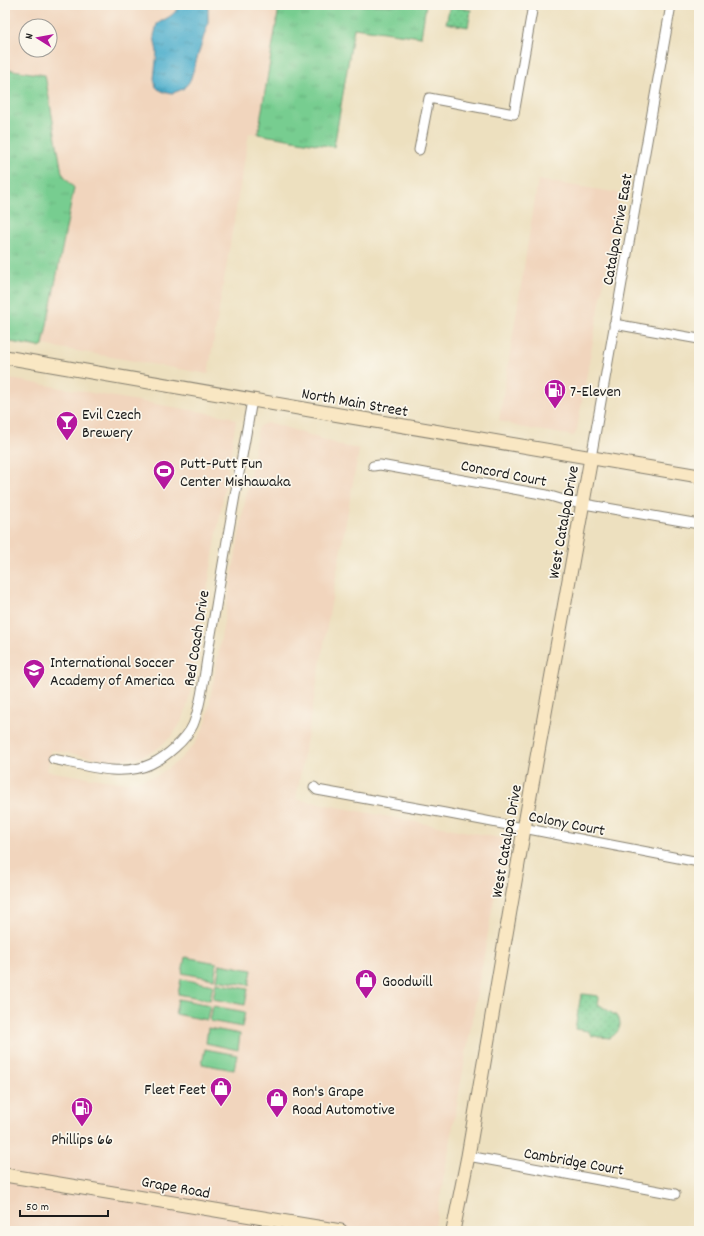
<svg xmlns="http://www.w3.org/2000/svg" width="704" height="1236" font-family="Dekko,sans-serif">
<defs>
<pattern id="grass-tufts" width="24" height="20" patternUnits="userSpaceOnUse"><rect width="24" height="20" fill="#77cd90"/><path d="M3 7l-1-3M5 7V3M7 7l1-3M15 17l-1-3M17 17v-4M19 17l1-3" fill="none" stroke="#66af7c"/></pattern>
<pattern id="park-dots" width="8" height="8" patternUnits="userSpaceOnUse"><rect width="8" height="8" fill="#77cd90"/><path d="M2 2h.1M6 6h.1" fill="none" stroke="#66af7c" stroke-width="1.8" stroke-linecap="round"/></pattern>
<pattern id="water-ripples" width="26" height="14" patternUnits="userSpaceOnUse"><rect width="26" height="14" fill="#4daecc"/><path d="M2 4q2-2 4 0t4 0M15 11q2-2 4 0t4 0" fill="none" stroke="#3f8da5"/></pattern>
</defs>
<rect width="100%" height="100%" fill="#fbf7ec"/>
<filter id="ink" filterUnits="userSpaceOnUse"><feTurbulence type="fractalNoise" baseFrequency=".025" numOctaves="2"/><feDisplacementMap in="SourceGraphic" scale="8" xChannelSelector="R" yChannelSelector="G"/><feConvolveMatrix kernelMatrix="1 2 1 2 8 2 1 2 1" color-interpolation-filters="sRGB"/></filter>
<filter id="wash" filterUnits="userSpaceOnUse"><feTurbulence type="fractalNoise" baseFrequency=".012" numOctaves="4" result="noise"/><feDisplacementMap in="SourceGraphic" scale="16" xChannelSelector="R" yChannelSelector="G"/><feGaussianBlur stdDeviation="0.9" result="paint"/><feColorMatrix in="noise" values="0 0 0 0 0 0 0 0 0 0 0 0 0 0 0 0 0 1.4 0 .05"/><feComposite in="paint" operator="in"/></filter>
<g filter="url(#wash)">
<rect width="100%" height="100%" fill="#ede0bf"/>
<g fill="#f1d5bd" fill-rule="evenodd">
<path d="M5 5H279L258 134 249 133 208 374 43 345 74 188 62 173 45 75 5 69ZM26 26H50V50H26Z"/>
<polygon points="538,180 620,193 577,429 574,436 519,427 499,420"/>
<polygon points="5,378 231,417 236,421 188,703 183,719 173,735 156,750 138,758 108,760 51,750 47,771 119,782 136,781 158,775 178,761 194,745 206,723 258,428 261,425 267,423 275,424 343,446 359,449 296,799 505,839 434,1231 5,1231"/>
</g>
<g fill="url(#grass-tufts)" stroke="#4a7456">
<polygon points="293,5 426,5 421,37 354,28 334,147 258,134 279,7 292,10"/>
<polygon points="5,69 45,75 62,173 74,188 43,345 39,347 5,341"/>
</g>
<g fill="url(#park-dots)" stroke="#4a7456">
<polygon points="450,6 471,10 468,27 446,23"/>
<path d="M583 994 598 996 599 998 598 1004 618 1017C623 1026 618 1033 610 1038L592 1036 588 1031 575 1029 581 995Z"/>
</g>
<g fill="#77cd90" stroke="#4a7456">
<polygon points="185,957 217,963 214,979 182,973"/>
<polygon points="220,964 252,970 249,985 217,980"/>
<polygon points="181,979 213,985 210,1000 178,994"/>
<polygon points="216,983 248,989 245,1005 213,999"/>
<polygon points="178,999 210,1005 207,1020 175,1014"/>
<polygon points="213,1006 245,1012 242,1027 210,1021"/>
<polygon points="208,1028 240,1034 238,1050 206,1043"/>
<polygon points="205,1049 237,1055 234,1070 202,1064"/>
</g>
<path fill="url(#water-ripples)" stroke="#346574" d="M179 5H208V23L190 81 183 89 173 93 164 92 158 89 156 87 154 79 157 52 154 36 157 24C167 17 174 17 179 5Z"/>
</g>
<g filter="url(#ink)">
<g fill="none" stroke-linecap="round" stroke-linejoin="round">
<g stroke="#847e6e" stroke-width="11">
<g id="street">
<polyline points="419,150 429,98 514,114 533,5"/>
<polyline points="614,324 699,339"/>
<polyline points="591,458 671,5"/>
<polyline points="373,466 380,465 547,495 567,501 699,524"/>
<path d="M53 759C84 765 121 778 151 764 166 757 186 740 193 725 200 708 202 690 205 672 208 650 212 628 216 606 227 537 240 469 252 400"/>
<polyline points="314,787 317,790 445,813 699,862"/>
<polyline points="468,1156 675,1194"/>
</g>
</g>
<g stroke="#847e6e" stroke-width="15">
<g id="secondary">
<polyline points="5,357 310,410 699,476"/>
<polyline points="5,1175 341,1231"/>
<polyline points="453,1231 468,1156 524,829 591,458"/>
</g>
</g>
<use href="#street" stroke="#fff" stroke-width="9"/>
<use href="#secondary" stroke="#f9e7c3" stroke-width="13"/>
</g>
</g>
<defs>
<g id="fuel-pin" transform="scale(1.15)"><path d="M0 17L-7.5 6A9.5 9.5 0 1 1 7.5 6Z" fill="#b5179e" stroke="#fbf7ec"/><path d="M-5.5-6h7V0h2V4h1.3V-2.5L3-4.5l.8-.8L6-3V5H2.5V1h-1V6h-7ZM-4.2-4.7v3.2H.2V-4.7Z" fill="#fff"/></g>
<g id="bar-pin" transform="scale(1.15)"><path d="M0 17L-7.5 6A9.5 9.5 0 1 1 7.5 6Z" fill="#b5179e" stroke="#fbf7ec"/><path d="M-6-5H6L.8 .8V4.5H3.5V6h-7V4.5H-.8V.8Z" fill="#fff"/></g>
<g id="stadium-pin" transform="scale(1.15)"><path d="M0 17L-7.5 6A9.5 9.5 0 1 1 7.5 6Z" fill="#b5179e" stroke="#fbf7ec"/><path d="M0-5a6.5 5 0 1 0 0 10a6.5 5 0 1 0 0-10ZM-3.5-1.8h7v3.6h-7Z" fill="#fff"/></g>
<g id="school-pin" transform="scale(1.15)"><path d="M0 17L-7.5 6A9.5 9.5 0 1 1 7.5 6Z" fill="#b5179e" stroke="#fbf7ec"/><path d="M0-5L7-2L0 1L-7-2ZM-4 1L0 2.5L4 1V4Q0 6-4 4Z" fill="#fff"/></g>
<g id="shop-pin" transform="scale(1.15)"><path d="M0 17L-7.5 6A9.5 9.5 0 1 1 7.5 6Z" fill="#b5179e" stroke="#fbf7ec"/><path d="M-5-2.5h2.3a2.7 3.5 0 0 1 5.4 0H5L5.5 6h-11ZM-1.5-2.5h3a1.5 2.3 0 0 0-3 0Z" fill="#fff"/></g>
</defs>
<g fill-rule="evenodd">
<use href="#fuel-pin" x="555" y="390"/>
<use href="#bar-pin" x="67" y="422"/>
<use href="#stadium-pin" x="164" y="471"/>
<use href="#school-pin" x="34" y="670"/>
<use href="#shop-pin" x="366" y="980"/>
<use href="#shop-pin" x="221" y="1088"/>
<use href="#shop-pin" x="277" y="1099"/>
<use href="#fuel-pin" x="82" y="1108"/>
</g>
<g text-anchor="middle" stroke-width="3.5" stroke-linejoin="round" paint-order="stroke">
<g font-size="16" fill="#1c1c1c" stroke="#fbf7ec">
<text transform="translate(616 229) rotate(-80)" y="6">Catalpa Drive East</text>
<text transform="translate(355 401) rotate(10)" y="6">North Main Street</text>
<text transform="translate(504 472) rotate(11)" y="6">Concord Court</text>
<text transform="translate(562 522) rotate(-80)" y="6">West Catalpa Drive</text>
<text transform="translate(195 638) rotate(-81)" y="6">Red Coach Drive</text>
<text transform="translate(567 822) rotate(11)" y="6">Colony Court</text>
<text transform="translate(505 841) rotate(-80)" y="6">West Catalpa Drive</text>
<text transform="translate(574 1160) rotate(10)" y="6">Cambridge Court</text>
<text transform="translate(176 1186) rotate(10)" y="6">Grape Road</text>
</g>
<g font-size="16" fill="#1c1c1c" stroke="#fbf7ec" text-anchor="start">
<text x="570" y="396">7-Eleven</text>
<text x="82" y="419">Evil Czech<tspan x="82" dy="18">Brewery</tspan></text>
<text x="180" y="468">Putt-Putt Fun<tspan x="180" dy="18">Center Mishawaka</tspan></text>
<text x="50" y="667">International Soccer<tspan x="50" dy="18">Academy of America</tspan></text>
<text x="382" y="986">Goodwill</text>
<text x="206" y="1094" text-anchor="end">Fleet Feet</text>
<text x="292" y="1096">Ron's Grape<tspan x="292" dy="18">Road Automotive</tspan></text>
<text x="82" y="1144" text-anchor="middle">Phillips 66</text>
</g>
</g>
<rect width="704" height="1236" fill="none" stroke="#fbf7ec" stroke-width="20"/>
<g transform="translate(38 38) rotate(281)"><circle r="19" fill="#fbf7ec" stroke="#a29f99"/>
<path d="M0-3L7 15L0 10L-7 15Z" fill="#b5179e"/>
<text y="-6" font-size="11" font-weight="bold" text-anchor="middle" fill="#1c1c1c">N</text>
</g>
<path d="M20 1210v6h88v-6" fill="none" stroke="#1c1c1c" stroke-width="2"/>
<text x="26" y="1210" font-size="12" fill="#1c1c1c" stroke="#fbf7ec" stroke-width="3" paint-order="stroke">50 m</text>
</svg>
